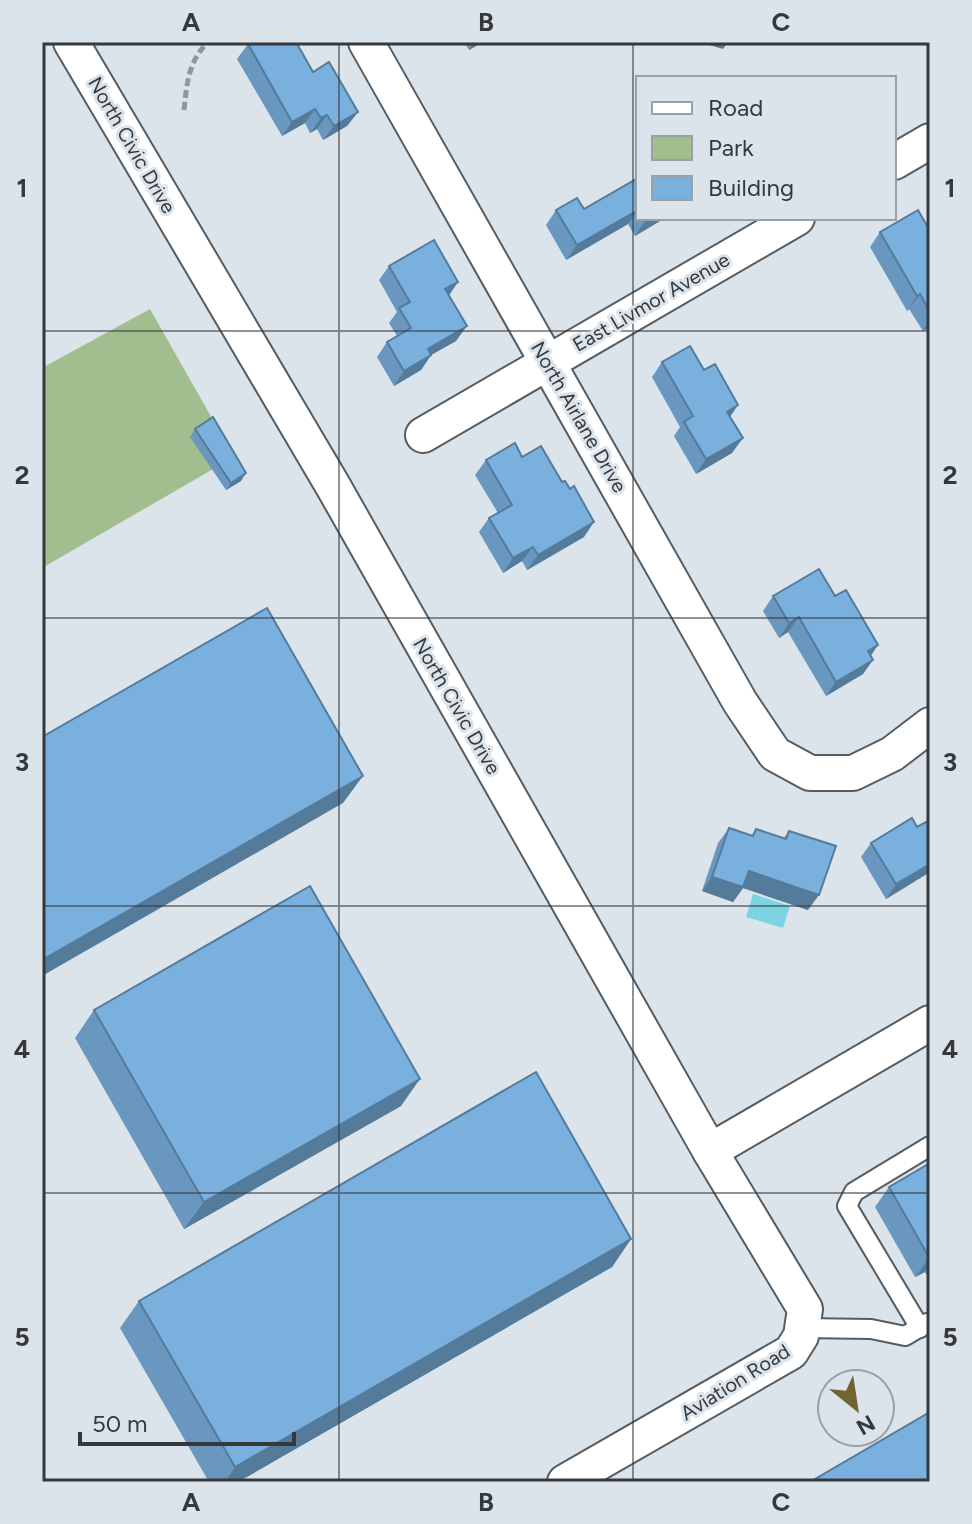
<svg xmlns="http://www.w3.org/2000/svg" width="972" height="1524" font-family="Figtree,sans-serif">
<rect width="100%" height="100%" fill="#dce4eb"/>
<polygon fill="#a2be8e" points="150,309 234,457 42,568 42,368"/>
<polygon fill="#7bd4e0" points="753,894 790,906 783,928 746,917"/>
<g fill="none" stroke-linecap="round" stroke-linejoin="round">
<g stroke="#555c62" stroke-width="22">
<g id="lane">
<polyline points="802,1328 871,1329 905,1336 927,1323"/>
<polyline points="920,1328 847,1206 854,1192 930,1146"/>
</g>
</g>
<g stroke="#555c62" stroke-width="38">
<g id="street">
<polyline points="71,42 333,486 710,1151 805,1309 801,1336 791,1352 565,1482"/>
<polyline points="366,42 740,702 775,754 810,773 853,773 892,754 930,725"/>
<polyline points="894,162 930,141"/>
<polyline points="423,435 797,218"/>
<polyline points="710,1151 930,1023"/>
</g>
</g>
<path stroke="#91969b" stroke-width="5" stroke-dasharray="8 4" stroke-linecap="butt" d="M184 110C187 83 188 62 208 42"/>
<use href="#lane" stroke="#fff" stroke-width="18"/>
<use href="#street" stroke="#fff" stroke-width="34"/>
</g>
<g fill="#6997bf">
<polygon points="464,42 483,42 469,50"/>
<polygon points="248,44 313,72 358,112 347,126 323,140 317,129 310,133 305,123 282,136 237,59"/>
<polygon points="638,178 638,218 665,218 635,236 628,224 566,260 546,225 556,210 584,209"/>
<polygon points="930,231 930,327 923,331 909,309 907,311 870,247 880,232"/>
<polygon points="389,266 449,295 456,341 431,355 421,370 394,386 377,357 387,342 397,336 389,323 397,312 379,280"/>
<polygon points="662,362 730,417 732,453 696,474 674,436 680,427 652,377"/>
<polygon points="195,429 241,481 226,490 190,437"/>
<polygon points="522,457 584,537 527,570 522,561 503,573 479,532 489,518 498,513 475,475 486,460"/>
<polygon points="773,596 871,656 863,674 826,696 788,632 779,638 763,611"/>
<polygon points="917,827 930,872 886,899 861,857 871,843"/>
<polygon points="729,828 751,836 756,829 783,839 789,831 808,910 743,888 733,902 702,891 718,843"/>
<polygon points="94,1010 401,1106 184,1229 75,1038"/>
<polygon points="930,1163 930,1281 925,1272 915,1277 875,1207 889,1187"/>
<polygon points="631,1239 612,1267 238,1482 209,1482 120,1328 139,1301"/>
</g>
<g fill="#557b9b">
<polygon points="474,42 483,42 469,50"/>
<polygon points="699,42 728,42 723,49"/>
<polygon points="315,109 305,123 282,136 292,122"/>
<polygon points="358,112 347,126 323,140 334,126"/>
<polygon points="327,115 317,129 310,133 321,118"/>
<polygon points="638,210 628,224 566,260 577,245"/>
<polygon points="650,218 665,218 635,236 645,221"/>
<polygon points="458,282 448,297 445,289"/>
<polygon points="920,294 909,309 907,311 917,296"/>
<polygon points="930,321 930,327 923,331"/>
<polygon points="467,326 456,341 431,355 421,370 394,386 404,371 428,349"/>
<polygon points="738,405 728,420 727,412"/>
<polygon points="743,438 732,453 696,474 706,459"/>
<polygon points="246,473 241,481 226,490 231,483"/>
<polygon points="594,522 584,537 527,570 538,555"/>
<polygon points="533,547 522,561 503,573 513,558"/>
<polygon points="799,617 788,632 779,638 789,623"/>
<polygon points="878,645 868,660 868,651"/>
<polygon points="873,660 863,674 826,696 836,682"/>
<polygon points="363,776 343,803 42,976 42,960"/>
<polygon points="930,864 930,872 886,899 896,884"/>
<polygon points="749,871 819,895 808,910 743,888 733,902 702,891 712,877"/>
<polygon points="420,1079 401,1106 184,1229 204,1202"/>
<polygon points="631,1239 612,1267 238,1482 225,1482 235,1467"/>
<polygon points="930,1257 930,1264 925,1272 915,1277"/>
</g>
<g fill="#7ab0de" stroke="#557b9b" stroke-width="2">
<polygon points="251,42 296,42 313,72 329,62 358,112 334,126 327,115 321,118 315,109 292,122 248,44"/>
<polygon points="638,178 638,210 577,245 556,210 577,198 584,209"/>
<polygon points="918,210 930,231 930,312 920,294 917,296 880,232"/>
<polygon points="434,240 458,282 445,289 467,326 428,349 431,355 404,371 387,342 411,328 399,308 410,302 389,266"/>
<polygon points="690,346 704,370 715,364 738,405 727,412 743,438 706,459 684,422 693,416 662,362"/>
<polygon points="213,417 246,473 231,483 195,429"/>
<polygon points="515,443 522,457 541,446 562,482 565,481 570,489 574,486 594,522 538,555 533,547 513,558 489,518 512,505 486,460"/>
<polygon points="819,569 835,596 846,590 878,645 868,651 873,660 836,682 799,617 789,623 773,596"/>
<polygon points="267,608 363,776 42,960 42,737"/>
<polygon points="912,818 917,827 930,820 930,864 896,884 871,843"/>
<polygon points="729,828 753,836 756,829 786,839 789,831 836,846 819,895 749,871 743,887 712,877"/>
<polygon points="310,886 420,1079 204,1202 94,1010"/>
<polygon points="536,1072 631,1239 235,1467 139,1301"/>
<polygon points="930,1163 930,1257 929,1257 889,1187"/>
<polygon points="930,1412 930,1482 810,1482"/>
</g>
<path fill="none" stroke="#36393c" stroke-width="2" stroke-opacity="0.55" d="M339 42V1482M633 42V1482M42 331H930M42 618H930M42 906H930M42 1193H930"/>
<g text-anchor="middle" stroke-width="6" stroke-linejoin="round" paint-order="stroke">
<g font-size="20" fill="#36393c" stroke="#dce4eb">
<text transform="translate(132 145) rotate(60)" y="7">North Civic Drive</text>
<text transform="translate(651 302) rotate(-30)" y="7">East Livmor Avenue</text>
<text transform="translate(579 417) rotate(60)" y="7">North Airlane Drive</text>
<text transform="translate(457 706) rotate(60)" y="7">North Civic Drive</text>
<text transform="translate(735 1382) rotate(-32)" y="7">Aviation Road</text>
</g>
</g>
<rect width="972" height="1524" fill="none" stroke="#dce4eb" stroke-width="88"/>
<rect x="636" y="76" width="260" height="144" fill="#dce4eb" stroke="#9aa0a5" stroke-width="2"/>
<rect x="652" y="102" width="40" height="12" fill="#ffffff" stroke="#9aa0a5" stroke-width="2"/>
<text x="708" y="116" font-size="24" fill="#36393c">Road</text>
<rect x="652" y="136" width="40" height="24" fill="#a2be8e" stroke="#9aa0a5" stroke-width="2"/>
<text x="708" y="156" font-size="24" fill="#36393c">Park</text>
<rect x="652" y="176" width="40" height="24" fill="#7ab0de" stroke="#9aa0a5" stroke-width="2"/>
<text x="708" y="196" font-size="24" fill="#36393c">Building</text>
<g transform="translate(856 1408) rotate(150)"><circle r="38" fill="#dce4eb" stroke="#9aa0a5" stroke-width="2"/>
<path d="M0-6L14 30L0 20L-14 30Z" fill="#726432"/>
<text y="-12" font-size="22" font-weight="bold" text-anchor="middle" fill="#36393c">N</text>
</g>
<path d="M80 1432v12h214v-12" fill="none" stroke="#36393c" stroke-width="4"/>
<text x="92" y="1432" font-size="24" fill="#36393c" stroke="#dce4eb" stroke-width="6" paint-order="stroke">50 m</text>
<rect x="44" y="44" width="884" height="1436" fill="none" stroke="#36393c" stroke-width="3"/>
<g font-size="26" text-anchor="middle" font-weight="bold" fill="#36393c">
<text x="191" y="31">A</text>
<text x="486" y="31">B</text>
<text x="781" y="31">C</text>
<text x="22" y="197">1</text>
<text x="950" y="197">1</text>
<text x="22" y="484">2</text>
<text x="950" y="484">2</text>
<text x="22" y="771">3</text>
<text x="950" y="771">3</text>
<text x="22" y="1058">4</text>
<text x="950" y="1058">4</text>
<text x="22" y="1346">5</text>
<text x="950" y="1346">5</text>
<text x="191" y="1511">A</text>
<text x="486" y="1511">B</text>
<text x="781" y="1511">C</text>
</g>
</svg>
